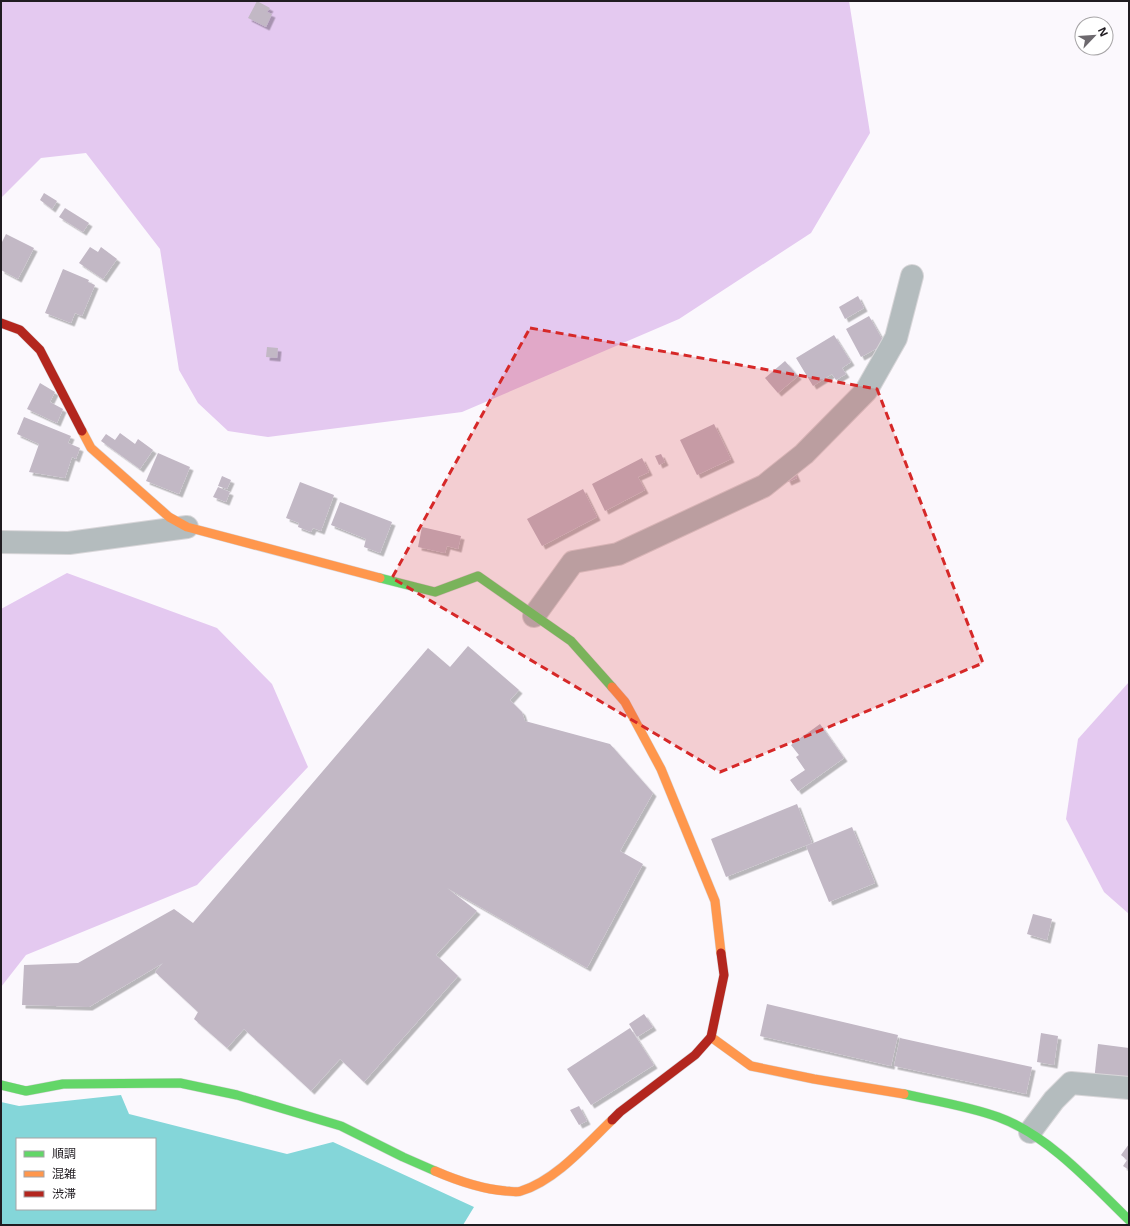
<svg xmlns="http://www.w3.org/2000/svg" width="1130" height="1226" font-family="'Open Sans','Noto Sans JP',sans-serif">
<defs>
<filter id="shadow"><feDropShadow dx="3.5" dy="3.5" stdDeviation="0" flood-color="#0004"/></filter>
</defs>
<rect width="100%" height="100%" fill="#fbf8fd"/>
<g fill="#e4c9f0">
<polygon points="1,1 849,1 870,133 811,233 679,319 462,412 268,437 228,431 198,403 179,370 160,249 86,153 41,158 1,198"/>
<polygon points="67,573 217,628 272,684 308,767 197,885 26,955 1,987 1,609"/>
<polygon points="1129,682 1129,914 1104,892 1066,819 1078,739"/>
</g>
<path fill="#84d6d9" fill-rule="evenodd" d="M121 1095 129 1114 287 1154 333 1142 474 1207 463 1225H1V1102L19 1106ZM17 1139H155V1209H17Z"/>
<g fill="#c2b8c5" filter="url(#shadow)">
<polygon points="257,1 270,8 267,12 272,14 266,27 248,18"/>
<polygon points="44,193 57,201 52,209 40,200"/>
<polygon points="65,208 89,223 83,232 59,217"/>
<polygon points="6,234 34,248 18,279 1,270 1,244"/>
<polygon points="90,247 98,252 101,247 117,259 103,279 79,263"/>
<polygon points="63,269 89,280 88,282 95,285 82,316 75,313 71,323 45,313"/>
<polygon points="858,296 864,308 845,319 839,307"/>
<polygon points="869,316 885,344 861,357 846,329"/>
<polygon points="834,335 851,362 842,368 846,374 836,380 832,374 813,386 796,358"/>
<polygon points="267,347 278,348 277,358 266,357"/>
<polygon points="785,361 798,376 778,393 765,378"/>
<polygon points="40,383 55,392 50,402 63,409 57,423 27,409"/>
<polygon points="24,417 71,436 68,443 80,448 76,459 72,457 65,478 29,472 39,444 17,434"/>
<polygon points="714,424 731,459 697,475 680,440"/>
<polygon points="120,433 135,444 138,439 153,450 140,469 101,441 106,434 115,440"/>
<polygon points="158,453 190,467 179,494 146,481"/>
<polygon points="661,454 665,462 659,465 655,456"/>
<polygon points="642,458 649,472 638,477 645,490 605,511 592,484"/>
<polygon points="793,469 797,478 788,482 784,474"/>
<polygon points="222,476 231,480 227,489 218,486"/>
<polygon points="300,482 334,495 321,531 313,528 311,532 298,527 299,523 286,518"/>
<polygon points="218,487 230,492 226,502 213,497"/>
<polygon points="583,489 597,517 542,546 527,519"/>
<polygon points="340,502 392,522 380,553 364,547 366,539 331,525"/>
<polygon points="422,527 461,536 458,549 447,546 445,553 418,547"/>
<polygon points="468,646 519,690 510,700 522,712 525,721 610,744 653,793 620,851 643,864 587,968 447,888 477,911 436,955 458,976 364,1082 340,1059 311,1091 244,1029 227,1048 194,1019 198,1012 155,972 163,963 89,1007 22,1005 24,965 78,963 174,909 193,923 428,648 450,667"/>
<polygon points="820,724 844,758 798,791 790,780 805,770 796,757 799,755 791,745"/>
<polygon points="797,804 812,843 726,877 711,839"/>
<polygon points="852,827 875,883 829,902 806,846"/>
<polygon points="1033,914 1052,919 1047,940 1027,934"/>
<polygon points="767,1004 898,1035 891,1066 760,1036"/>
<polygon points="644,1014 653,1027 637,1037 629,1024"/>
<polygon points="630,1028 654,1065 591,1105 567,1069"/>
<polygon points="1041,1033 1058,1036 1054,1065 1037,1062"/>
<polygon points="900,1038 1032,1067 1026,1094 894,1066"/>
<polygon points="1098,1044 1129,1048 1129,1084 1094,1081"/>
<polygon points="579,1106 587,1121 579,1125 570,1110"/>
<polygon points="1129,1144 1129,1170 1123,1166 1127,1160 1121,1155"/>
</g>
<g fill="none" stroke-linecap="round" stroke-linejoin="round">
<g stroke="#d8d6d9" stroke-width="24">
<g id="street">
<polyline points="1,542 69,543 187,527"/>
<polyline points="534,616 573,562 618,554 764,486 804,454 866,391 896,338 912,276"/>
<polyline points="1030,1132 1054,1100 1071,1083 1129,1088"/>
</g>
</g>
<g stroke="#d8d6d9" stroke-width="10">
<g id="fast">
<polyline points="380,578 435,592 478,576 571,641 612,687"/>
<polyline points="1,1085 26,1091 63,1084 180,1083 237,1095 341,1126 403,1157 435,1171"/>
<path d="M904 1094C935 1101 968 1106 998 1117 1048 1135 1092 1184 1129 1220"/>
</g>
</g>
<g stroke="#d8d6d9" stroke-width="10">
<g id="slow">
<polyline points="82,431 91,448 169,517 187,527 380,578"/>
<polyline points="612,687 625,702 661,769 715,901 721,953"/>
<polyline points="711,1037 751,1066 814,1079 904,1094"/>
<path d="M435 1171C458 1181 481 1189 506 1191 510 1191 517 1193 521 1191 555 1181 587 1144 612 1120"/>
</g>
</g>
<g stroke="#d8d6d9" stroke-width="10">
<g id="jam">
<polyline points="1,323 20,330 40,350 82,431"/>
<polyline points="612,1120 620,1112 695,1055 711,1037 724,975 721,953"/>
</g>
</g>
<use href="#street" stroke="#b4bcbe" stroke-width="22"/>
<use href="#fast" stroke="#63d668" stroke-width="9"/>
<use href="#slow" stroke="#ff974d" stroke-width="9"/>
<use href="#jam" stroke="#b3261e" stroke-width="9"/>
</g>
<path fill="#d62828" fill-opacity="0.2" stroke="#d62828" stroke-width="3" stroke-dasharray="8 5" stroke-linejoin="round" d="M530 328 877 389 983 663 720 772 392 578Z"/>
<rect width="1130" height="1226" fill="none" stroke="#201c21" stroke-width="4"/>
<rect x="16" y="1138" width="140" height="72" fill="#ffffff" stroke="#a6a4a6"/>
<rect x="24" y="1151" width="20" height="6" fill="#63d668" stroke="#a6a4a6"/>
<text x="52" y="1158" font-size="12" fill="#201c21">順調</text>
<rect x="24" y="1171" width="20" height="6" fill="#ff974d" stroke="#a6a4a6"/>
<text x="52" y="1178" font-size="12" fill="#201c21">混雑</text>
<rect x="24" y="1191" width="20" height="6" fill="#b3261e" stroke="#a6a4a6"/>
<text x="52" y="1198" font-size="12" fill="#201c21">渋滞</text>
<g transform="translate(1094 36) rotate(65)"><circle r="19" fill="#ffffff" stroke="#a6a4a6"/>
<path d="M0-3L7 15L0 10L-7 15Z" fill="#6d696e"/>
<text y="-6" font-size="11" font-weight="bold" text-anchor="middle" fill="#201c21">N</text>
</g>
</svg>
